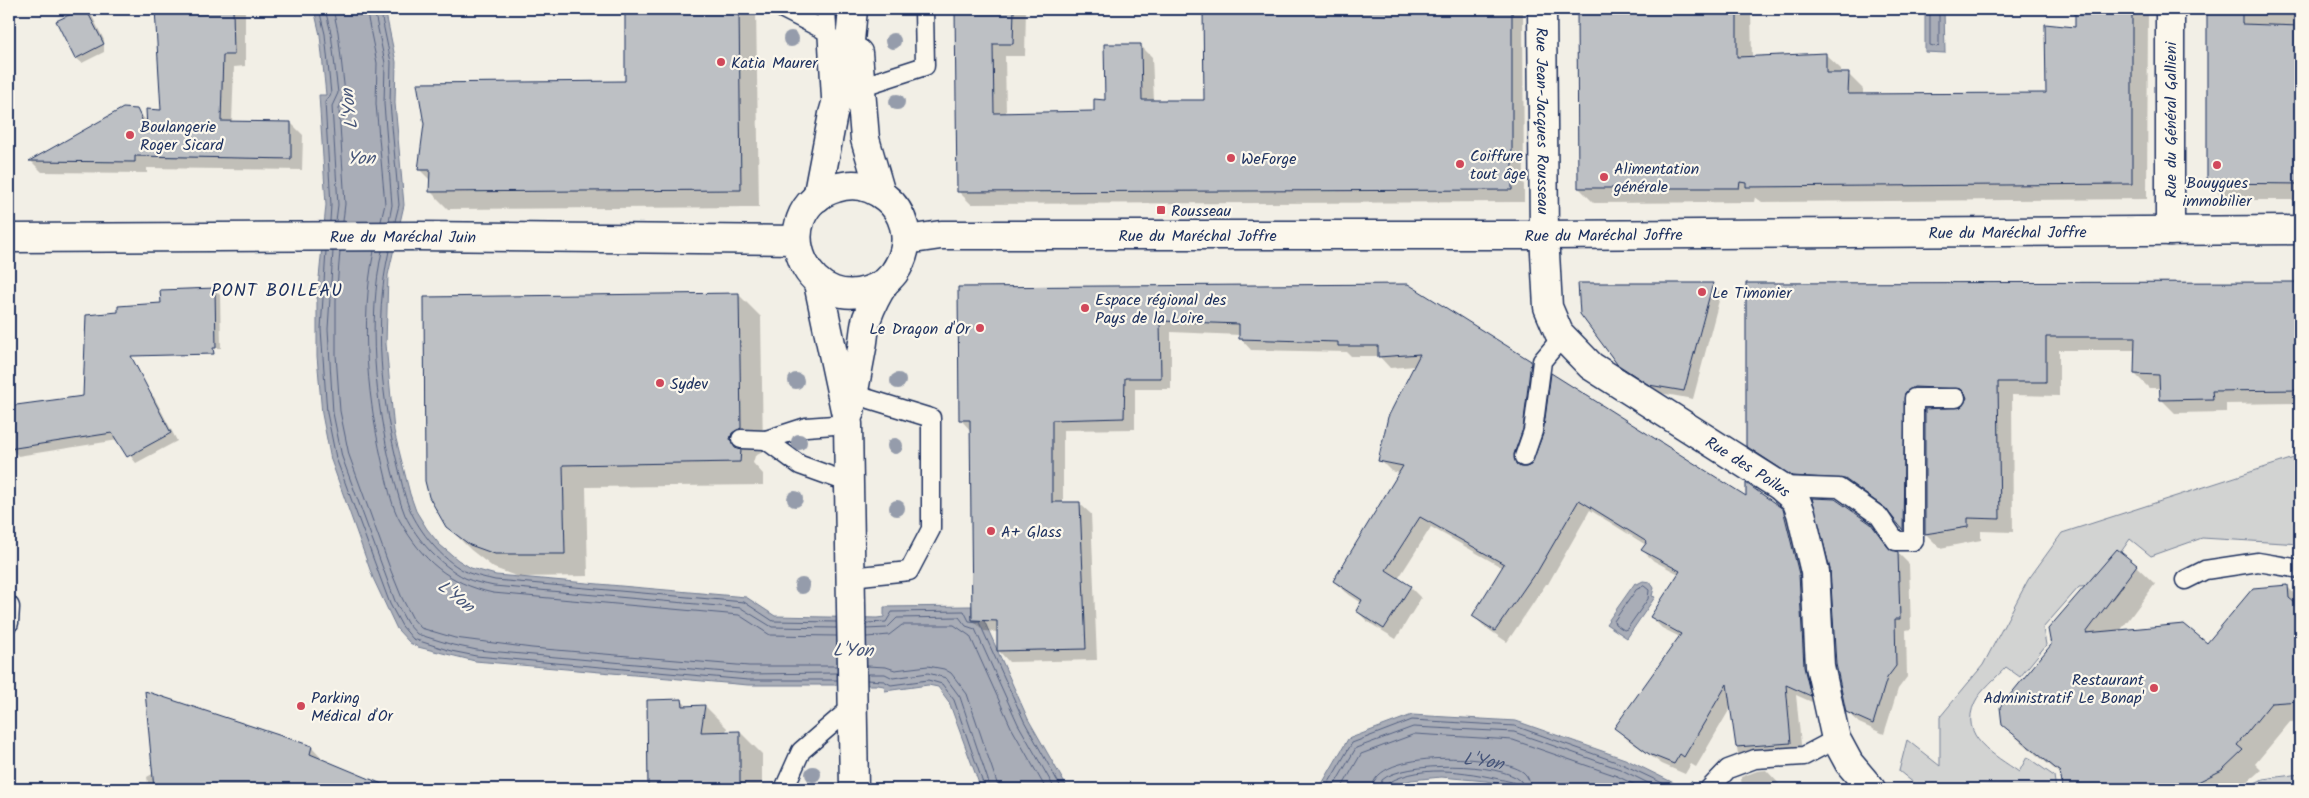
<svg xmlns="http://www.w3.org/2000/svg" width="2309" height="798" font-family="Kalam,sans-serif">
<rect width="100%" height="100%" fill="#f2efe6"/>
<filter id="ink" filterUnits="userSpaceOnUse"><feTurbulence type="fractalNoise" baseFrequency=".02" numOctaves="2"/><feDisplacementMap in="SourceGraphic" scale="10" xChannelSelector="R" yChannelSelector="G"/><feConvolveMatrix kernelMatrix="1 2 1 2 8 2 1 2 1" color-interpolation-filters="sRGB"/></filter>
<g filter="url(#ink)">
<g fill="#d2d3d2" stroke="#768198">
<path d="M2300 456V544L2202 538 2151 556 2130 539 2109 569 2124 584 2112 599 2095 586 2079 587 2043 628 2046 645 2020 677 2006 667C1998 676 1980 691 1975 702 1958 737 1995 755 2019 772L2027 757 2054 776 2056 789H1921L1899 771 1907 740 1940 766V717L1983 665 2028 580 2062 533Z"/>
<polygon points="2300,774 2300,789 2243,789 2263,779"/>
</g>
<g fill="#a9adb7" stroke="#707b93">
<polygon points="314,9 385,9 396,62 395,103 404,205 388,275 386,344 394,431 410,494 416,511 427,529 440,545 458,560 471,568 496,575 746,597 775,616 877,618 884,617 884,607 972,606 972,617 982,616 1028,719 1068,789 981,789 949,702 938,687 928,685 885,691 884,686 878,685 748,685 475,661 418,647 410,643 397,629 373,578 331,460 322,414 317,356 317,299 326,205 319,95 326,95 320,35"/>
<polygon points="1925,9 1944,9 1945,53 1925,52"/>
<polygon points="1643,581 1650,582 1654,588 1652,596 1655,597 1627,638 1606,624 1635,583 1637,584"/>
<polygon points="1412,715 1516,721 1625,759 1684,788 1691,781 1698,789 1522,789 1486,781 1441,777 1411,780 1389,789 1319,789 1348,739"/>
</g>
<g fill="#0003">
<polygon points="86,9 91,14 104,40 104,52 82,63 76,58 58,22"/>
<polygon points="156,9 245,9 245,66 234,67 232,122 291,123 303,135 302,170 147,168 147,173 42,172 31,161 123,110 136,110 148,122 162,111"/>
<polygon points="626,9 756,9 759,207 448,209 430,191 430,180 419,169 627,82"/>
<polygon points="956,9 1026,9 1025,56 1005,56 1006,114 1095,112 1106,101 1140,45 1152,57 1154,101 1205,101 1204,9 1353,9 1353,11 1523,9 1524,202 971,204 958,191"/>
<polygon points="1578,9 1751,9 1752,58 1825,54 1841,69 1841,74 1848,74 1863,89 1863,96 2047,95 2107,30 2087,9 2148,9 2147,199 1762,202 1755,197 1754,202 1594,203 1579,188"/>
<polygon points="2208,9 2300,9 2300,200 2226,200 2208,183"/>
<polygon points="2300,283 2300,409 2295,403 2226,404 2226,412 2175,413 2161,399 2161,388 2149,388 2135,374 2136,350 2059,350 2059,396 2012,395 2013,532 1981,531 1981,540 1940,548 1926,534 1926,410 1961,409 1967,402 1928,401 1918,407 1917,542 1894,516 1860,493 1807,489 1761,459 1747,445 1747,285"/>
<polygon points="1712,284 1721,293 1693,399 1660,393 1627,373 1618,363"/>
<polygon points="1408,286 1530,362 1542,373 1533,440 1525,469 1748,499 1782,510 1794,522 1810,586 1821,706 1796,695 1802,754 1749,765 1738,754 1731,707 1696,767 1691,764 1685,774 1662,764 1627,739 1616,728 1680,637 1662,628 1651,617 1679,574 1654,561 1642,550 1646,545 1590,510 1548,584 1546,584 1507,642 1485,627 1474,616 1503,568 1431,527 1398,579 1410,587 1421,598 1396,639 1368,622 1357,611 1362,603 1345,592 1334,581 1400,473 1391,471 1380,460 1415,366 1390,368 1379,356 1351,356 1347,352 1251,350 1240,338 1240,335 1171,332 1171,389 1135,389 1135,429 1063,430 1063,503 1079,503 1091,514 1097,660 1009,662 998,650 998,632 984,631 973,620 971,431 961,420 960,288"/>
<polygon points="214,289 220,295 221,348 92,350 119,313 162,305"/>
<polygon points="738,294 761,317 763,452 755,456 753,463 763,474 763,485 586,487 588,576 519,577 494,568 471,550 447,526"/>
<polygon points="147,389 154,397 177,441 136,463 118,440 18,456 11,448 9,407"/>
<polygon points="1870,525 1892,550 1898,553 1909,564 1911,629 1906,630 1907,677 1898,689 1884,734 1859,723 1847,712"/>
<polygon points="2136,566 2155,584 2120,631 2207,644 2287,586 2300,600 2300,721 2290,722 2255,764 2261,770 2239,789 2066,789 2062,775 2023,744 2004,725"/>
<polygon points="681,700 688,707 705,706 727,728 726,733 740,732 762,754 762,789 649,789 648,702"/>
<polygon points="312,747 325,761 357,785 355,789 149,789 147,777 154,773"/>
<polygon points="1766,770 1784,789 1742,789 1741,777 1757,771"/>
</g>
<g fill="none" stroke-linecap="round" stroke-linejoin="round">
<g stroke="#546182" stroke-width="1">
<polyline points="319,9 325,34 331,94 325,102 331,205 330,221"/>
<polyline points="325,9 331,33 338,93 332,106 338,205 336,221"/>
<polyline points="333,9 338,32 345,93 339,109 345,204 343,221"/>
<polyline points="366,9 377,63 376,104 385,204 381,221"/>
<polyline points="374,9 385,63 384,104 392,205 389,221"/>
<polyline points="380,9 391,62 390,103 399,205 395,221"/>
<polyline points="1930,9 1930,45 1937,47 1939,45 1939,9"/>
<polyline points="326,251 321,329 327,413 336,458 390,604 402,626 413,639 451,651 476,656 748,680 837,680"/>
<polyline points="333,251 328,329 333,413 342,457 395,601 407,623 417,634 453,645 477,650 748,674 837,673"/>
<polyline points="340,251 336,300 336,355 340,411 349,455 391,571 402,598 413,619 421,628 455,638 532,648 749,666 837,666"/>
<path d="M374 251C359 323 368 404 385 474 389 490 392 507 400 521 423 561 448 583 493 593L739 615 770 635 836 636"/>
<path d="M382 251C367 322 375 401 392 471 396 485 399 501 405 515 417 540 440 565 465 578 473 582 485 584 494 586L741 608 772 627 836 628"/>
<path d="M389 251C373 322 381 401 399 470 402 484 405 500 412 514 423 536 445 563 469 573 477 576 487 578 495 580L744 602 773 621 836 622"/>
<polygon points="1644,586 1649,590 1648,599 1627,629 1624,630 1615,624 1614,621 1636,590"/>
<polyline points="866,623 886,622 892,612 964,611 969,621 979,622 1024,721 1062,789"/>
<polyline points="866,629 887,628 897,618 959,617 966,626 975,629 1018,724 1055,789"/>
<polyline points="867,637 889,635 902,625 954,625 970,636 1011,727 1046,789"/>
<polyline points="867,666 886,667 895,670 928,666 944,669 951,673 967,694 999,789"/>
<polyline points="867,674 885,674 893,678 928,673 946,678 960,697 991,789"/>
<polyline points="867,680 884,681 891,685 928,680 942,684 954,700 985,789"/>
<polyline points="1325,789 1352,743 1412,720 1515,726 1622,764 1675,789"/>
<polyline points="1332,789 1356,748 1413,727 1514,732 1620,769 1660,789"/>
<polyline points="1341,789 1361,754 1415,734 1513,740 1617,776 1643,789"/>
<path id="s1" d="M1372 789C1374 747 1500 755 1523 772 1529 777 1530 783 1531 789"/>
<path d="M1380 789 1382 780C1403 761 1502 762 1521 781L1523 789"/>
<path d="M1386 789 1388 783C1425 762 1473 773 1512 782L1516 784 1517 789"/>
</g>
</g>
<g fill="#bdc0c4" stroke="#1b2f5e">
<polygon points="82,9 86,9 104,44 75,59 56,21"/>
<polygon points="155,9 233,9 234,55 223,55 221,121 291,122 291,159 135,156 135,162 29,161 123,108 137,109 147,130 146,109 161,110"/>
<polygon points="625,9 739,9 741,190 429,192 430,170 418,170 424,124 417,83 625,81"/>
<polygon points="955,9 1014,9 1013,44 993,44 994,113 1094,111 1094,99 1105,100 1104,44 1141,44 1142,100 1204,100 1203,9 1512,9 1512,190 957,192"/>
<polygon points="1577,9 1737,9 1737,57 1826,53 1826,73 1849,73 1848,94 2046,93 2045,24 2075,27 2075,9 2132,9 2132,184 1746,187 1746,183 1740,182 1739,188 1578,188"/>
<polygon points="2207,9 2242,9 2242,24 2300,26 2300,184 2207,183"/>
<polygon points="2300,282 2300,390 2212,391 2213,399 2160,400 2159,375 2134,374 2135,337 2046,337 2046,382 1998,382 2000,519 1968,518 1968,527 1925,534 1925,409 1961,407 1967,398 1965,393 1961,389 1914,387 1905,393 1903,530 1885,508 1845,479 1792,476 1746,446 1746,283"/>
<polygon points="1578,283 1713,283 1684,391 1649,385 1617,364 1580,314"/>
<polygon points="1408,284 1531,361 1523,429 1514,454 1516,464 1520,467 1526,467 1531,465 1543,434 1551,373 1746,496 1746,483 1783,509 1799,574 1804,667 1811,696 1786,685 1791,743 1736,747 1727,684 1684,757 1680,754 1674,764 1649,754 1614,728 1681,634 1650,617 1680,571 1641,550 1647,542 1579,500 1536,574 1535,573 1495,631 1472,616 1504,564 1420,517 1386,570 1411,586 1384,629 1356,611 1362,600 1333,581 1403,466 1378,461 1388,417 1420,354 1378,357 1378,346 1338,346 1338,342 1239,339 1239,324 1160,321 1161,378 1125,378 1124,418 1052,420 1052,502 1080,502 1086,649 997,651 997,621 972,620 970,420 959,420 958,287"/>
<polygon points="215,288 216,348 213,348 214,354 131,356 171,433 127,457 112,433 9,449 9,406 83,396 86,315 118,312 118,306 161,303 160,290"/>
<polygon points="739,293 741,428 732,433 730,439 735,448 741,450 740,462 563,465 565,554 495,554 470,545 446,527 429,497 425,481 424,297"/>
<polygon points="1812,498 1835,499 1871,524 1888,547 1898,552 1900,619 1895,619 1896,666 1887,678 1873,724 1846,712 1836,664 1830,569"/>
<polygon points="2117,549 2137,565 2086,633 2184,624 2207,643 2253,588 2288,585 2289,598 2300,607 2300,701 2271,703 2237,745 2243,750 2222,770 2184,789 2063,789 2060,772 2002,725 2000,707 2051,645 2048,629"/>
<polygon points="145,691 312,746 310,754 394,789 154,789"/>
<polygon points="682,699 683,706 705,705 701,732 740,731 740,789 648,789 647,700"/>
</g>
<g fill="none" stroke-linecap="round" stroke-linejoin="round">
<g stroke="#1b2f5e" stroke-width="21">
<g id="lane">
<polyline points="783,9 826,31 832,40"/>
<polyline points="826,9 831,98"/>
<polyline points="860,87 925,66 924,9"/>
<polyline points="741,439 766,440 806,427 848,424"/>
<polyline points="766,440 800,465 850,483"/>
<polyline points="1524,457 1533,431 1542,361 1562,337"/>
<polyline points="1780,486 1839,488 1879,516 1896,541 1914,541 1914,398 1956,398"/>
<polyline points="851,577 909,571 931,529 931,418 853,394"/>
<polyline points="2185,580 2205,570 2258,562 2300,569"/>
<polyline points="9,605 10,607 9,623"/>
<polyline points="784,789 801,751 852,707"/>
<polyline points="1709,789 1728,769 1755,759 1804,756 1836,739"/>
</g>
</g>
<g stroke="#1b2f5e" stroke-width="31">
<g id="street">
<path id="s2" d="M1542 9 1544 235 1548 307 1559 333 1591 366 1780 486 1796 500 1801 513 1815 572 1820 666 1836 739 1849 763 1871 789"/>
<polyline points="2170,9 2170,231"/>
</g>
</g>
<g stroke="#1b2f5e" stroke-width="31">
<g id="secondary">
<polyline points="858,53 865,139 881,194"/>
<polyline points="817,198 833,114 848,62 853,9"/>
<path id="s3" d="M9 238 416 236 797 240"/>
<path id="s4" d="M906 240 941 235H1544L2300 230"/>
<polyline points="818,283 848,424 854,789"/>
<path d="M850 412C854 390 858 369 862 348 864 338 864 327 867 318 871 307 878 293 884 284 887 280 891 277 894 273 904 259 908 242 904 226 901 215 895 205 886 198 871 186 854 182 836 188 760 211 808 329 884 283"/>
</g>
</g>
<use href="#lane" stroke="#fbf7ec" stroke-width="18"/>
<use href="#street" stroke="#fbf7ec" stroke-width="28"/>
<use href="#secondary" stroke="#fbf7ec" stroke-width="28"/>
</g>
<g fill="#959cab">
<circle cx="791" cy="39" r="8"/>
<circle cx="893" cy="41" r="8"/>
<circle cx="897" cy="102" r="8"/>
<circle cx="796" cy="381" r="8"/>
<circle cx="898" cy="381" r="8"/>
<circle cx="799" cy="442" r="8"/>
<circle cx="895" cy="446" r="8"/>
<circle cx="795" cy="499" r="8"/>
<circle cx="897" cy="508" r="8"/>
<circle cx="802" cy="586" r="8"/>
<circle cx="813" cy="774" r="8"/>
</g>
</g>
<g fill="#d1495b" stroke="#fbf7ec" stroke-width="2">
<circle cx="721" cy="62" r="5"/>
<circle cx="130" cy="135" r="5"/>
<circle cx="1231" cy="158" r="5"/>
<circle cx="1460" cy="164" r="5"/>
<circle cx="2217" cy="165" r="5"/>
<circle cx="1604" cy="177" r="5"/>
<rect x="1156" y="205" width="10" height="10" rx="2.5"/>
<circle cx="1702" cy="292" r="5"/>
<circle cx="1085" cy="308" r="5"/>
<circle cx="980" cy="328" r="5"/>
<circle cx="660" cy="383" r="5"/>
<circle cx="991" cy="531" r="5"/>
<circle cx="2154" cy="688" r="5"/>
<circle cx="301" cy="706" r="5"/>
</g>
<g text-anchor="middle" stroke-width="4.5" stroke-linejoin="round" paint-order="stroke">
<g font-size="16" fill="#1b2f5e" stroke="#fbf7ec" text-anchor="start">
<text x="731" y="68">Katia Maurer</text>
<text x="140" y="132">Boulangerie<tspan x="140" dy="18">Roger Sicard</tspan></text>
<text x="1470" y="161">Coiffure<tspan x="1470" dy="18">tout âge</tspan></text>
<text x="1241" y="164">WeForge</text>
<text x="1614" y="174">Alimentation<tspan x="1614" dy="18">générale</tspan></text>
<text x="2217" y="188" text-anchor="middle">Bouygues<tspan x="2217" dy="18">immobilier</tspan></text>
<text x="1171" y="216">Rousseau</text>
<text x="1712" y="298">Le Timonier</text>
<text x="1095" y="305">Espace régional des<tspan x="1095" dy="18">Pays de la Loire</tspan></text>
<text x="970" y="334" text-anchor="end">Le Dragon d'Or</text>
<text x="670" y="389">Sydev</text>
<text x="1001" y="537">A+ Glass</text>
<text x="2144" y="685" text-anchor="end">Restaurant<tspan x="2144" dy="18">Administratif Le Bonap'</tspan></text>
<text x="311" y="703">Parking<tspan x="311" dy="18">Médical d'Or</tspan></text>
</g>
<g font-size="16" fill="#1b2f5e" stroke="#fbf7ec">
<text transform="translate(2170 120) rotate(-90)" y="6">Rue du Général Gallieni</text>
<text dy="6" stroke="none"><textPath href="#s2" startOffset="112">Rue Jean-Jacques Rousseau</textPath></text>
<text dy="6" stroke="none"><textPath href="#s4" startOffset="1102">Rue du Maréchal Joffre</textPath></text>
<text dy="6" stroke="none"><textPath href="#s4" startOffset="292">Rue du Maréchal Joffre</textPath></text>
<text dy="6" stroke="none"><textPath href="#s4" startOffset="698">Rue du Maréchal Joffre</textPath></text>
<text dy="6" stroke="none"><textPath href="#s3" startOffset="394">Rue du Maréchal Juin</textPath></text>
<text dy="6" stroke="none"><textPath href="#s2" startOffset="559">Rue des Poilus</textPath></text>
</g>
<g font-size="18" font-style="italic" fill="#465579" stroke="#fbf7ec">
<text transform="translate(349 109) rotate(-97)" y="6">L'Yon</text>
<text x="361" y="164">Yon</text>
<text transform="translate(456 596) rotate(38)" y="6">L'Yon</text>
<text transform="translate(853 650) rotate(1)" y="6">L'Yon</text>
<text dy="6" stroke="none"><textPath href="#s1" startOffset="124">L'Yon</textPath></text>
</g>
<g font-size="18" letter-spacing="1" fill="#1b2f5e" stroke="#fbf7ec">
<text x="277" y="296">PONT BOILEAU</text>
</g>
</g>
<rect width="2309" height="798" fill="none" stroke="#fbf7ec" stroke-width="30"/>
<rect x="15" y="15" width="2279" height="768" fill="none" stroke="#1b2f5e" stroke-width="2" filter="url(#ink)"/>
</svg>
